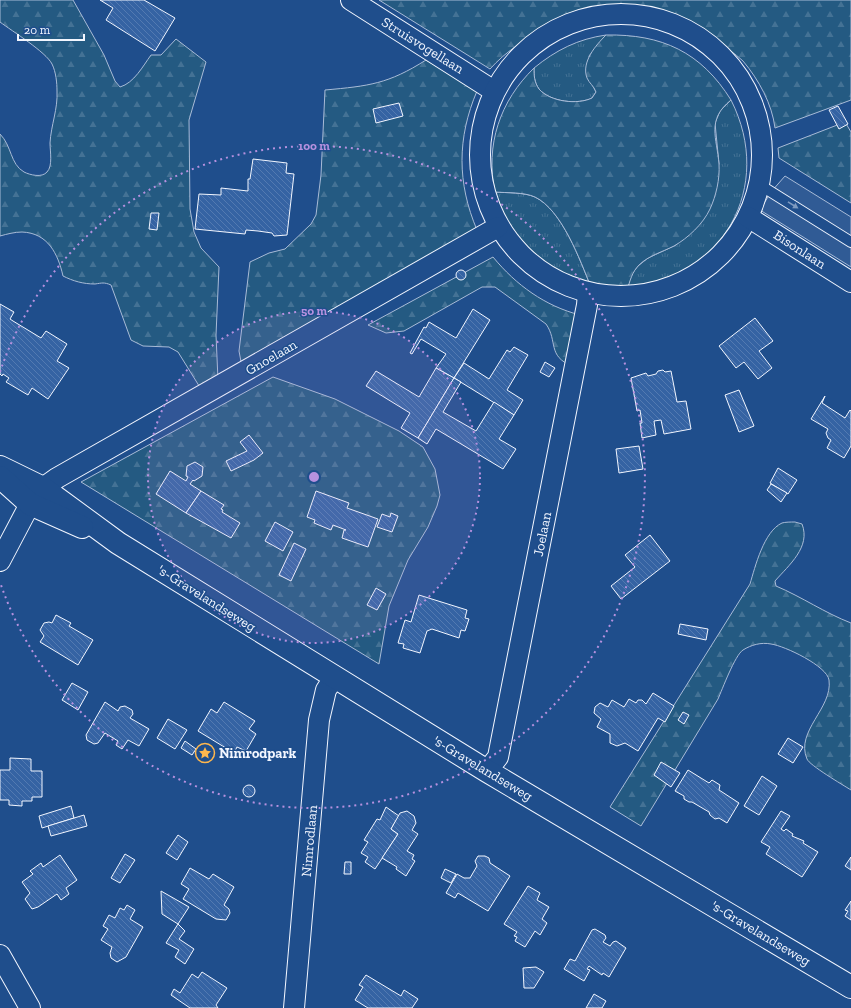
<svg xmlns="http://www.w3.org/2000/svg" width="851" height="1008" font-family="'Zilla Slab',serif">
<defs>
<pattern id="grass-tufts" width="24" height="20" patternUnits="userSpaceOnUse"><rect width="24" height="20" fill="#245a82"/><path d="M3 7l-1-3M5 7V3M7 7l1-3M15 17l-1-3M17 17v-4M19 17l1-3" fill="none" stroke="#447295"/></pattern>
<pattern id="forest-firs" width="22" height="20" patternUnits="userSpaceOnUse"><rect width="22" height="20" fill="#245a82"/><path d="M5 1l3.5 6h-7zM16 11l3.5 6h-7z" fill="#447295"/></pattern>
<pattern id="building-back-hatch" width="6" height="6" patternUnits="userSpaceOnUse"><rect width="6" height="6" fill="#3563a3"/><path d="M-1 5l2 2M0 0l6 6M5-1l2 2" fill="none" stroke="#537ab1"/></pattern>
</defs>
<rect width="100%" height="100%" fill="#1f4e8c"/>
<g fill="url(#grass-tufts)" stroke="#a8bbd7">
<path d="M606 35 589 56 593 86 596 92 592 98C578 105 550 102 539 89 534 82 534 75 534 68 556 50 578 39 606 35Z"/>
<path d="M731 100C775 187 723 278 627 290L631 275 638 266 648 258 676 245 719 164 715 123 720 111Z"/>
<path d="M495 192C507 193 524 192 535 197 562 210 580 260 591 287 543 275 508 239 495 192Z"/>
</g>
<g fill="url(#forest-firs)" stroke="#a8bbd7">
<path d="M0 0H73L104 55 115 81 120 87C134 83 143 66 151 55H161L176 39 206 62 189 120 190 209 194 232 201 248 219 267 216 335 218 380 201 389 178 352 169 347 143 346 131 340 111 285C104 282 102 283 95 284 83 284 73 281 63 276 58 254 48 233 22 232 15 232 7 234 0 236V134C12 146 10 164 24 172 30 175 42 178 47 172 53 166 50 151 50 143 51 125 58 109 57 91 57 83 56 72 52 64 46 52 12 31 0 22Z"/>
<path d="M379 0H851V100L775 128C772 104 759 80 743 61 676 0 552 0 490 69Z"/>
<path d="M606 35C662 34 701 52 731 100 706 120 717 138 719 164 720 179 716 196 710 209 703 224 688 238 674 246 662 252 648 256 639 265 632 272 630 281 627 290L591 287C580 260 562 210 535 197 524 192 507 193 495 192 485 145 500 101 534 68 534 75 534 82 539 89 550 102 578 105 592 98L596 92C594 86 589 83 587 78 581 62 596 45 606 35Z"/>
<path d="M426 60 477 91C457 138 457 183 477 230L242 367 239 351 250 262 269 253 285 249 311 224 316 215 321 175 325 90C369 86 388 84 426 60Z"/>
<polygon points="845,122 851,132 851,203 779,158 778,148"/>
<path d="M493 257C516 285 545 306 580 315L572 366C547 356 558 341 546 324L495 287H482L404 331 386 333 368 325Z"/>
<polygon points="273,377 335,399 399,431 423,447 435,469 440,495 437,506 428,527 408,560 389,606 379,664 81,482"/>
<path d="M795 522 802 524C811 547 789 565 775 581L776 586C802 597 825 613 851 623V790C843 785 809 765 807 759 795 731 833 708 829 680 827 666 785 646 771 644 761 642 751 645 743 650 735 655 722 690 718 699L641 826 610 807 750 584C755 567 764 531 782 523 785 522 791 522 795 522Z"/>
</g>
<polygon fill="#305b95" stroke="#a8bbd7" points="785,176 851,217 851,267 760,210 771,192"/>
<g fill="url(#building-back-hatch)" stroke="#f2f6ff">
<polygon points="100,0 144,0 175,18 155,51 106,20 113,8"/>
<polygon points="399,103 403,116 376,123 373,109"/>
<polygon points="838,106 848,124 839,129 829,110"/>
<polygon points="253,159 287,163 286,173 294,174 287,235 274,236 272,233 258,231 246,230 245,234 195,229 199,194 221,195 221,188 248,191 248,179 250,179"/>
<polygon points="151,213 159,213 157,230 149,229"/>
<circle cx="461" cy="275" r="5"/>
<polygon points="0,304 14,312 10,319 13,321 41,338 46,331 67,344 57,361 69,368 48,399 32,388 28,395 6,382 9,378 3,374 2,376 0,374"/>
<polygon points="473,309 490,320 454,378 436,368 446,354 421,339 412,354 410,353 424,327 426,328 429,322 456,338"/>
<polygon points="755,318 773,341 759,351 772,368 758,379 744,362 736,368 719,346"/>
<polygon points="514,347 528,355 507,390 523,400 514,415 454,378 464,363 489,379 507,350 510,352"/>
<polygon points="545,362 555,368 549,377 540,372"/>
<polygon points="436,368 454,378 418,438 401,428 410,413 366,386 376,371 419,397"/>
<polygon points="663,370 665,372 671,371 677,402 686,401 691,429 664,434 661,420 654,421 656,435 642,438 640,423 642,423 640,410 637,411 631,378 646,373 648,376 656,374 658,371"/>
<polygon points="454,378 461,382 443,412 476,431 494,402 514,415 499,439 516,449 503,469 436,429 427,444 418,438"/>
<polygon points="739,390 754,426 739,432 725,395"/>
<polygon points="825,396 822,403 845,418 850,410 851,411 851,446 844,458 827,448 831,440 828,438 826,433 828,429 811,419"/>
<polygon points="249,435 263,453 254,460 231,471 226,461 247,451 240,442"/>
<polygon points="639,446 643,469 619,473 616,449"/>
<polygon points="195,462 203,467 202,476 194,481 193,480 190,484 201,491 186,513 156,494 170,471 186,481 188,477 186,476 187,466"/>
<polygon points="778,468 797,480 788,494 770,483"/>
<polygon points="771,484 787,493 781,502 767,490"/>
<polygon points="201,491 224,505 221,509 223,510 222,512 240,523 231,538 186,513"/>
<polygon points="316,491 349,503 347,508 378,519 368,547 342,538 344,530 346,530 333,525 331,530 314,523 315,520 307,517"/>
<polygon points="391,513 398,516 392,532 377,527 382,514 390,517"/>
<polygon points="275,522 293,532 283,551 265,541"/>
<polygon points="650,535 670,561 621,599 611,586 635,567 625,555"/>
<polygon points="294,543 306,549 291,581 279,575"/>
<polygon points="376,588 386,594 377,610 367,605"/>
<polygon points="419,595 467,610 465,618 469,619 465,631 461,630 459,638 432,629 427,631 420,653 403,648 404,644 398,643 405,620 411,622"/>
<polygon points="56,615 71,623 69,626 93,640 78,665 40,642 44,636 40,630 44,623 49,622 52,623"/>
<polygon points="680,624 708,629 706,640 678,634"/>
<polygon points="72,683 88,692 78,710 62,700"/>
<polygon points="653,693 674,706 665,722 658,718 638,751 625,743 617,746 610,743 610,734 597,727 601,719 594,713 595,707 600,703 608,707 612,700 624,707 629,699 636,703 638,700 642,700 646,704"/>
<polygon points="105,702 118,711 120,707 125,706 132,710 133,714 130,718 149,729 139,746 128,740 122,749 116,745 118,741 105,733 98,743 94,744 87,740 86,735"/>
<polygon points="224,702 255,721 249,729 256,734 246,751 237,747 234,753 198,731 211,709 217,713"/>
<polygon points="683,712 689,715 684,724 678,720"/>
<polygon points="168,719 187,730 175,749 157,738"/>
<polygon points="788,738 803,747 793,763 778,754"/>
<polygon points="185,741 196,749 192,755 181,748"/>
<polygon points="10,758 31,759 31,771 42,771 42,797 32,797 32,801 22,801 22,806 9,805 9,800 0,800 0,770 10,770"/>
<polygon points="661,762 680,773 671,787 654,775"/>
<polygon points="688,770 709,783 712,780 720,785 719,790 739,803 727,823 719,818 715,819 710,815 709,812 692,802 689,802 684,799 684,796 675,791"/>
<polygon points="762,776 777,786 759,815 744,806"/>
<circle cx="249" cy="791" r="6"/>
<polygon points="71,806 74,818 42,828 39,816"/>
<polygon points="386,807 399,816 391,829 398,834 375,869 365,862 368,857 361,853 368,842 364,840 377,819 380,820"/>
<polygon points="407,811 414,816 416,823 412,830 418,834 407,851 414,855 412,859 415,861 406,876 396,869 397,867 382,858 398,834 391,829 400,813"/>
<polygon points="781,811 790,816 781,829 784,831 786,829 793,834 792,836 804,841 803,843 818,852 802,877 766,854 770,847 761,842"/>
<polygon points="84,815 87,826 51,836 48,826"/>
<polygon points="178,835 188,842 177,860 166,853"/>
<polygon points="125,854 135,860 120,883 111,878"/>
<polygon points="60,855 77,880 66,888 69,894 61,900 57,894 38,907 32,909 25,899 30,893 22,882 33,874 30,871 41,863 43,867"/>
<polygon points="478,856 485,856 489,858 490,863 510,876 488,911 458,893 455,898 446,893 457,874 464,878 470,878 477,866 475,861"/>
<polygon points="851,857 851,870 845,866"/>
<polygon points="345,862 351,862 351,874 344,874"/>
<polygon points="190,868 209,879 213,874 234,887 224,905 229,909 230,913 226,920 216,919 183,899 189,889 181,884"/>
<polygon points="445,869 456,874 451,883 441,878"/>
<polygon points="528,886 540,893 537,900 549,907 542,919 547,923 540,935 535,931 525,947 515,941 517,937 514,936 517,932 504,924"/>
<polygon points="161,891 189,907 178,924 162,914"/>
<polygon points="851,901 851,920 845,916 848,911 845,910"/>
<polygon points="127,905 135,910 130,919 143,927 126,957 117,962 111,958 110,953 112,947 101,940 108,929 103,926 109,915 115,918 120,908 124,910"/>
<polygon points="178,924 185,931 179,939 194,949 185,964 175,957 179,950 166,943"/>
<polygon points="595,929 605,935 606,938 603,942 610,946 613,942 616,941 626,948 609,977 603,973 602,975 589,966 587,969 590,970 584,981 564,969 570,959 575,961 592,930"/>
<polygon points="536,967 544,972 534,988 524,988 523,968"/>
<polygon points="202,972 227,988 216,1005 218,1008 190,1008 171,995 174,989 180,993 192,974 198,978"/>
<polygon points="366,975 401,996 404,990 418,999 412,1008 368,1008 355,1000 363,987 359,985"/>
<polygon points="594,994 606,1001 602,1008 586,1008"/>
</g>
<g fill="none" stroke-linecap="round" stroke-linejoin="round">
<g stroke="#f2f6ff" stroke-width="12">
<polyline id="service" points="760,185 851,242"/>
</g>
<g stroke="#f2f6ff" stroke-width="22">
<g id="minor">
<polyline points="351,0 494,91"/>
<circle cx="621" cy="155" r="141"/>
<polyline points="748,217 851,282"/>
<polyline points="43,488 57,478 498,227"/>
<polyline points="0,561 30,504"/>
<polyline points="487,771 498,757 587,305 588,293"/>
<polyline points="0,955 30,1008"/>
<polyline points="294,1008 319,720 326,690 334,678"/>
</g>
</g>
<g stroke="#f2f6ff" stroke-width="24">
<g id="tertiary">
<polyline points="0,467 43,488 118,543 487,771 851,987"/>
<polyline points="0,477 30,504 82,527"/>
</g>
</g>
<use href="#service" stroke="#1f4e8c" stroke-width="10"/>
<use href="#minor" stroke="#1f4e8c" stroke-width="20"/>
<use href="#tertiary" stroke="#1f4e8c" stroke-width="22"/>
</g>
<defs><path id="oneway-solid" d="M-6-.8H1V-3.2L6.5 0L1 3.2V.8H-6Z"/></defs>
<use fill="#7e9ac0" href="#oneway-solid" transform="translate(793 205) rotate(32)"/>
<circle cx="314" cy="477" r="166" fill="#b691df" fill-opacity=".12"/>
<g fill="none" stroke="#b691df" stroke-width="2" stroke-dasharray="2 4">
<circle cx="314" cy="477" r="166"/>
<path d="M0 372A331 331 0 1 1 0 582"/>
</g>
<defs>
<g id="sight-ring" transform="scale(1)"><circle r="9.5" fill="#1f4e8c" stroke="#ffb74d" stroke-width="1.5"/><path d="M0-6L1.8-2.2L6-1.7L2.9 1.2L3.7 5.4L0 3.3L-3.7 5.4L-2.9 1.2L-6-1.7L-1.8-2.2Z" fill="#ffb74d"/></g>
</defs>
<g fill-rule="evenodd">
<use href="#sight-ring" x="205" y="753"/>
</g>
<g text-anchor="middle" stroke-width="3" stroke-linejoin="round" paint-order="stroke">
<g font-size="14" fill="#f2f6ff" stroke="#1f4e8c">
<text transform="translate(423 45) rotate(32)" y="5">Struisvogellaan</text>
<text transform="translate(800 249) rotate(33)" y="5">Bisonlaan</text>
<text transform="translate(271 357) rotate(-30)" y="5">Gnoelaan</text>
<text transform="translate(542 534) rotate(-79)" y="5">Joelaan</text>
<text transform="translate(207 598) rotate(32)" y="5">'s-Gravelandseweg</text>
<text transform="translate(483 768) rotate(31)" y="5">'s-Gravelandseweg</text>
<text transform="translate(309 841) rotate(-85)" y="5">Nimrodlaan</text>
<text transform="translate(761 933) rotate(31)" y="5">'s-Gravelandseweg</text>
</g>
<g font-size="14" font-weight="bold" fill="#f2f6ff" stroke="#1f4e8c" text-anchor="start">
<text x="219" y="758">Nimrodpark</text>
</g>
</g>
<circle cx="314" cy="477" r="6" fill="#b691df" stroke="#1f4e8c" stroke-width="2"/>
<g font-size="12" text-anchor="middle" font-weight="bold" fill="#b691df" stroke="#1f4e8c" stroke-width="3" stroke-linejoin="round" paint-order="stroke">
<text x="314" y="150">100 m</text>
<text x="314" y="315">50 m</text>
</g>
<path d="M18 34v6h66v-6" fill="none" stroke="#f2f6ff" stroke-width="2"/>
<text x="24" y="34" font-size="12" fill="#f2f6ff" stroke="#1f4e8c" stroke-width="3" paint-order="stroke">20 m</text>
</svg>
